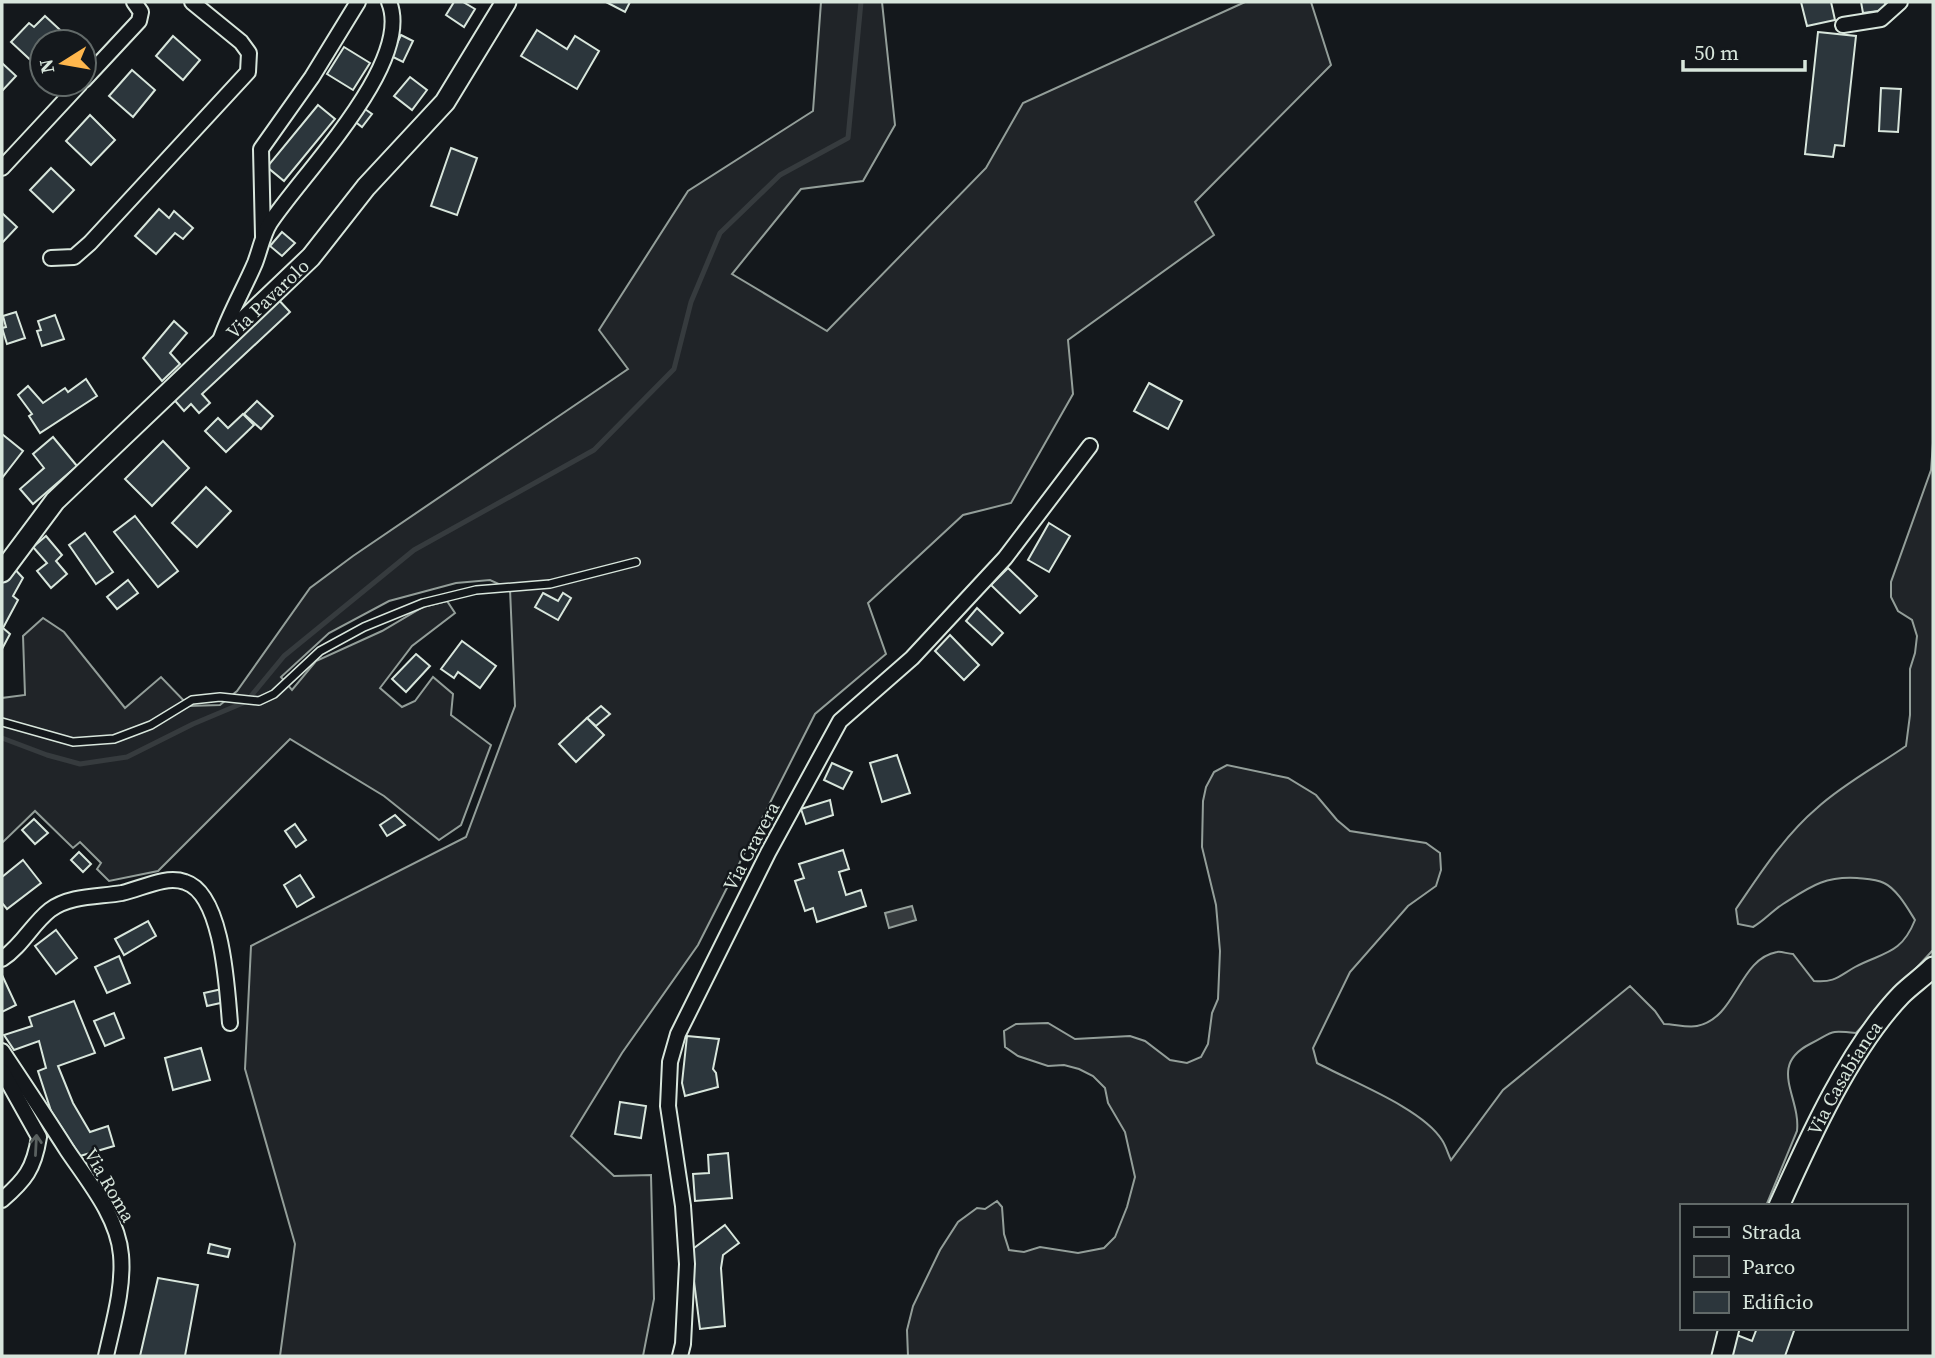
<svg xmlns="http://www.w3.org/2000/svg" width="1935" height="1358" font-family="'Source Serif 4',serif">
<rect width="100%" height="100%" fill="#14181c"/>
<g fill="#202428" stroke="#939e99" stroke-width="2">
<polygon points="821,2 882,2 895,125 863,181 801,189 732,274 827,331 986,168 1023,103 1245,2 1311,2 1331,65 1195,202 1214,235 1068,340 1073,394 1011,503 963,515 868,603 886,654 815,714 698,945 622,1053 571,1136 614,1176 651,1175 654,1299 643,1356 280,1356 295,1244 245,1069 251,946 466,837 515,706 510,589 490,580 456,583 389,601 329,633 281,677 292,690 316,661 382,631 423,607 447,601 455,613 412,646 380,688 402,707 415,701 433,677 453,694 451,715 491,745 461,825 439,840 384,796 290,739 158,871 109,881 97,869 101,863 80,842 73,848 35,811 2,843 2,698 25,695 23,636 43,618 64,632 125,708 161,677 189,706 220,705 237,691 310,588 353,556 628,369 599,330 688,191 813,111"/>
<path d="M1933 443V950L1856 1033C1827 1030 1834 1032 1810 1044 1767 1066 1801 1097 1797 1131L1766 1206H1681V1328H1721L1712 1356H908L907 1330 913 1306 940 1250 958 1222 977 1208 985 1209 997 1201 1002 1207 1004 1234 1009 1250 1024 1252 1040 1247 1078 1253 1104 1248 1115 1237 1127 1207 1135 1177 1125 1132 1108 1103 1105 1088 1093 1076 1079 1069 1064 1065 1048 1066 1018 1056 1005 1047 1004 1031 1016 1024 1048 1023 1075 1039 1130 1036 1145 1041 1170 1060 1187 1063 1201 1057 1208 1044 1212 1013 1218 999 1220 951 1216 905 1202 847 1203 801 1206 787 1214 772 1227 765 1288 778 1316 795 1337 820 1350 831 1426 843 1440 853 1441 870 1436 886 1408 906 1350 972 1313 1048 1317 1063C1350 1081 1422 1108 1442 1140 1446 1146 1448 1154 1451 1160L1503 1090 1630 986 1655 1011 1664 1024C1674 1024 1687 1028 1697 1026 1737 1018 1738 959 1777 952 1781 951 1788 954 1793 954L1814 981C1835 983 1839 976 1855 967 1883 952 1901 955 1915 920 1908 909 1897 889 1884 883 1876 879 1866 879 1857 878 1824 876 1810 887 1783 904 1772 911 1764 921 1753 927L1738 924 1736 909C1760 874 1784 836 1817 808 1842 785 1877 766 1906 746L1910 715V669L1915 653 1917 636 1912 620 1898 611 1891 597V582L1931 470Z"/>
</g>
<polygon fill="#363b3e" stroke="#939e99" stroke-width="2" points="912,906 916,920 889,928 885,913"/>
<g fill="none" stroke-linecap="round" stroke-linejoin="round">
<g stroke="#363b3e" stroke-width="5">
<polyline points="251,696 284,656 414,550 594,450 674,369 691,302 720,233 780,175 848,138 861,2"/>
<polyline points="2,738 47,755 80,764 127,757 193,724 243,703"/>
</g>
</g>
<g fill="#2c363c" stroke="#d8e6dc" stroke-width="2">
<polygon points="454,2 463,2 475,9 464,27 446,15"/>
<polygon points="606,2 630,2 625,12"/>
<polygon points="1801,2 1831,2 1835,20 1807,26"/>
<polygon points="1861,2 1885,2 1886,10 1863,13"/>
<polygon points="45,16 71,40 69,42 42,42 42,61 37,66 11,42 29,23 34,27"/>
<polygon points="537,30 567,49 575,36 599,51 577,89 521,56"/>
<polygon points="1818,32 1856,36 1844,146 1835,145 1833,157 1805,154"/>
<polygon points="401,35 413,41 403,62 391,56"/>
<polygon points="173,36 200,60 183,80 156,56"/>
<polygon points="344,47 370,63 353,90 327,74"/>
<polygon points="2,63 16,76 2,91"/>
<polygon points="132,70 155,90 133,117 109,96"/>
<polygon points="410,77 427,90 412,110 394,96"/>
<polygon points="1881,88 1901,89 1898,132 1879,131"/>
<polygon points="318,105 335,119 284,181 267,167"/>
<polygon points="362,107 372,114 362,127 353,120"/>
<polygon points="90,115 115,140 91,165 66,141"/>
<polygon points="451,148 477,158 457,215 431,206"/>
<polygon points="51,168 74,190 53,212 30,190"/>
<polygon points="159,209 169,218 174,211 193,228 183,239 175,233 156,254 135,236"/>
<polygon points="2,213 17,227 2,243"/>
<polygon points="282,232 295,243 282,256 270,246"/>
<polygon points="276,297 290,312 202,394 210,403 199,413 191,404 184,411 170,395"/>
<polygon points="16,312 25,338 7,344 2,328 6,327 3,316"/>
<polygon points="55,315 64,339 42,346 37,331 41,330 38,321"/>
<polygon points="174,321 187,333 170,353 180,364 162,381 143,358"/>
<polygon points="86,379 97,396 40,433 29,416 32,414 18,395 28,386 43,403 65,388 68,392"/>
<polygon points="1149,383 1182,401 1168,429 1134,411"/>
<polygon points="257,401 273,416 261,429 244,414"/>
<polygon points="243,414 254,425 226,452 205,431 218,418 228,428"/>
<polygon points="2,434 23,451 2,478"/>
<polygon points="53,437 77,466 33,504 20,489 44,468 33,454"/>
<polygon points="163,441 189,468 152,506 125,479"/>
<polygon points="206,487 231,511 197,547 172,523"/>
<polygon points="135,516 178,571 158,587 114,532"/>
<polygon points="1049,523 1070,536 1049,572 1028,560"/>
<polygon points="85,533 113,572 96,584 69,545"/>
<polygon points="46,536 62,555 56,561 67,574 51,588 37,571 47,563 33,547"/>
<polygon points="11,565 23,578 13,596 18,600 3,628 10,634 2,649 2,580"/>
<polygon points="1008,568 1037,596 1020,613 991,585"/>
<polygon points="128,580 138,593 117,609 107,597"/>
<polygon points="543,593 558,601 563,593 571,598 558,620 535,607"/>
<polygon points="977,608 1003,633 992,645 966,621"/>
<polygon points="950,635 979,665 964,680 935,651"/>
<polygon points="462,641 496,666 480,688 458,672 454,678 441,669"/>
<polygon points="416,654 430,666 406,692 392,679"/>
<polygon points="601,706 610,714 596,726 587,718"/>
<polygon points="587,718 604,735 576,762 559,744"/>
<polygon points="897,755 910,793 882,802 870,763"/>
<polygon points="832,763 852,772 843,789 824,780"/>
<polygon points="830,800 833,815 806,824 801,809"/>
<polygon points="395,815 405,825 387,836 380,825"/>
<polygon points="34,819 48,833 35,844 22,830"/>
<polygon points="295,824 306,840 296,847 285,831"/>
<polygon points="843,850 849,869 839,872 846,895 861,890 866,906 817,922 813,908 805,911 795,881 804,878 799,864"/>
<polygon points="79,852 91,864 83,872 71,860"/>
<polygon points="23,860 41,883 7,909 2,903 2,877"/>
<polygon points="300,875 314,897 297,907 284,885"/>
<polygon points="148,921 156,936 124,955 115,939"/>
<polygon points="56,930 77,958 56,974 35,946"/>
<polygon points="119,956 130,983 107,993 95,967"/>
<polygon points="2,975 16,1005 2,1012"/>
<polygon points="222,989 225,1002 207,1006 204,993"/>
<polygon points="74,1001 95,1053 58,1066 73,1103 90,1132 108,1126 114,1146 80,1156 51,1111 38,1071 46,1068 39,1041 14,1050 4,1035 32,1026 29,1017"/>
<polygon points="114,1013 124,1038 105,1046 94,1021"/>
<polygon points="687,1036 719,1039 713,1069 716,1073 718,1087 685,1096 682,1083"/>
<polygon points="201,1048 210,1080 173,1090 165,1058"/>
<polygon points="620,1102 646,1106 641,1138 615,1134"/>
<polygon points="728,1153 732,1198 695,1201 693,1174 709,1173 708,1155"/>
<polygon points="725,1225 739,1243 723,1255 721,1268 725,1326 700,1329 693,1273 694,1248"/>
<polygon points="210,1244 230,1249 228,1257 208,1253"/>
<polygon points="158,1278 198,1285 185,1356 140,1356"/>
<polygon points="1757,1328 1795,1328 1785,1356 1728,1356 1737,1335 1752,1341"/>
</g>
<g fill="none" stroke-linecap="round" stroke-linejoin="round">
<g stroke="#d8e6dc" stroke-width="10">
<polyline id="service" points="2,722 73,742 114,739 151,725 192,700 220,697 259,701 274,694 320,651 364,627 423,603 476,590 550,584 636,562"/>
</g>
<g stroke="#d8e6dc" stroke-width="18">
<g id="minor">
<polyline points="1843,25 1881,19 1900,2"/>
<polyline points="84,80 139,21 141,12 134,2"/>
<polyline points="2,168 80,84"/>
<polyline points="263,236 261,149 312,77 358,2"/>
<polyline points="51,258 74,257 90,243 248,72 249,53 241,42 192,2"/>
<path d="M220 341C229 314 244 289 255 263 260 250 263 234 270 223 302 174 414 63 389 2"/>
<path d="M2 959C22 946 32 924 50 910 70 895 99 897 122 893 141 889 165 875 185 882 223 894 227 989 230 1023"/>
<path d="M2 1051C24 1084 46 1117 67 1150 88 1181 118 1217 121 1255 124 1288 113 1324 106 1356"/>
<path d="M2 1071 39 1137C34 1169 25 1180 2 1200"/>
<polyline points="680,1356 683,1344 687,1264 683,1206 668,1106 670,1062 678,1034 768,853 840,721 912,658 1005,558 1090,446"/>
</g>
</g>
<g stroke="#d8e6dc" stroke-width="23">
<g id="tertiary">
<path id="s1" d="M2 572 55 501 311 257 366 187 445 102 506 2"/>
<path id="s2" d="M1779 1206C1809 1139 1850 1048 1901 995 1911 985 1923 977 1933 967"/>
<polyline points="1722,1356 1729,1328"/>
</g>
</g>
<use href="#service" stroke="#14181c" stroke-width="7"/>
<use href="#minor" stroke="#14181c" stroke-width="14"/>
<use href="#tertiary" stroke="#14181c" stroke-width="19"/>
</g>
<defs><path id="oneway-shaft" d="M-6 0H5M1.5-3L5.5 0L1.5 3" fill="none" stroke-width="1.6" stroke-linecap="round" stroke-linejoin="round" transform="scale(1.75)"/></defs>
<use stroke="#59605f" href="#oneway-shaft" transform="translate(36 1145) rotate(-87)"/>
<g text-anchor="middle" stroke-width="5" stroke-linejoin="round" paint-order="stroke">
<g font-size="19" fill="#d8e6dc" stroke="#14181c">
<text dy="7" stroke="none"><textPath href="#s1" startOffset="382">Via Pavarolo</textPath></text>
<text transform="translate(751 846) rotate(-62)" y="7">Via Cravera</text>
<text dy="7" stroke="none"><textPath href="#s2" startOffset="144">Via Casabianca</textPath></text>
<text transform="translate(110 1185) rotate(60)" y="7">Via Roma</text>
</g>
</g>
<rect width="1935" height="1358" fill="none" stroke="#d8e6dc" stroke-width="7"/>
<rect x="1680" y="1204" width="228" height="126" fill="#14181c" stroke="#626a69" stroke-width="2"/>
<rect x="1694" y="1227" width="35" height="10" fill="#14181c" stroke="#626a69" stroke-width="2"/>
<text x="1742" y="1239" font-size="21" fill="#d8e6dc">Strada</text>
<rect x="1694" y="1256" width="35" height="21" fill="#202428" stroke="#626a69" stroke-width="2"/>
<text x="1742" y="1274" font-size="21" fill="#d8e6dc">Parco</text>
<rect x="1694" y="1292" width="35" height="21" fill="#2c363c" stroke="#626a69" stroke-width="2"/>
<text x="1742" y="1309" font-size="21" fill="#d8e6dc">Edificio</text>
<g transform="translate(63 63) rotate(259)"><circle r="33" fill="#14181c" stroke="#626a69" stroke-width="2"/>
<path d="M0-5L12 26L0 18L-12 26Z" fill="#ffb74d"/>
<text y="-10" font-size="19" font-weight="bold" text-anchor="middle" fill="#d8e6dc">N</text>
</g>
<path d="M1683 60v10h122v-10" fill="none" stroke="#d8e6dc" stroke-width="3.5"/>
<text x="1694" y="60" font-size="21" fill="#d8e6dc" stroke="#14181c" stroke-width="5" paint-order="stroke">50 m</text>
</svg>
